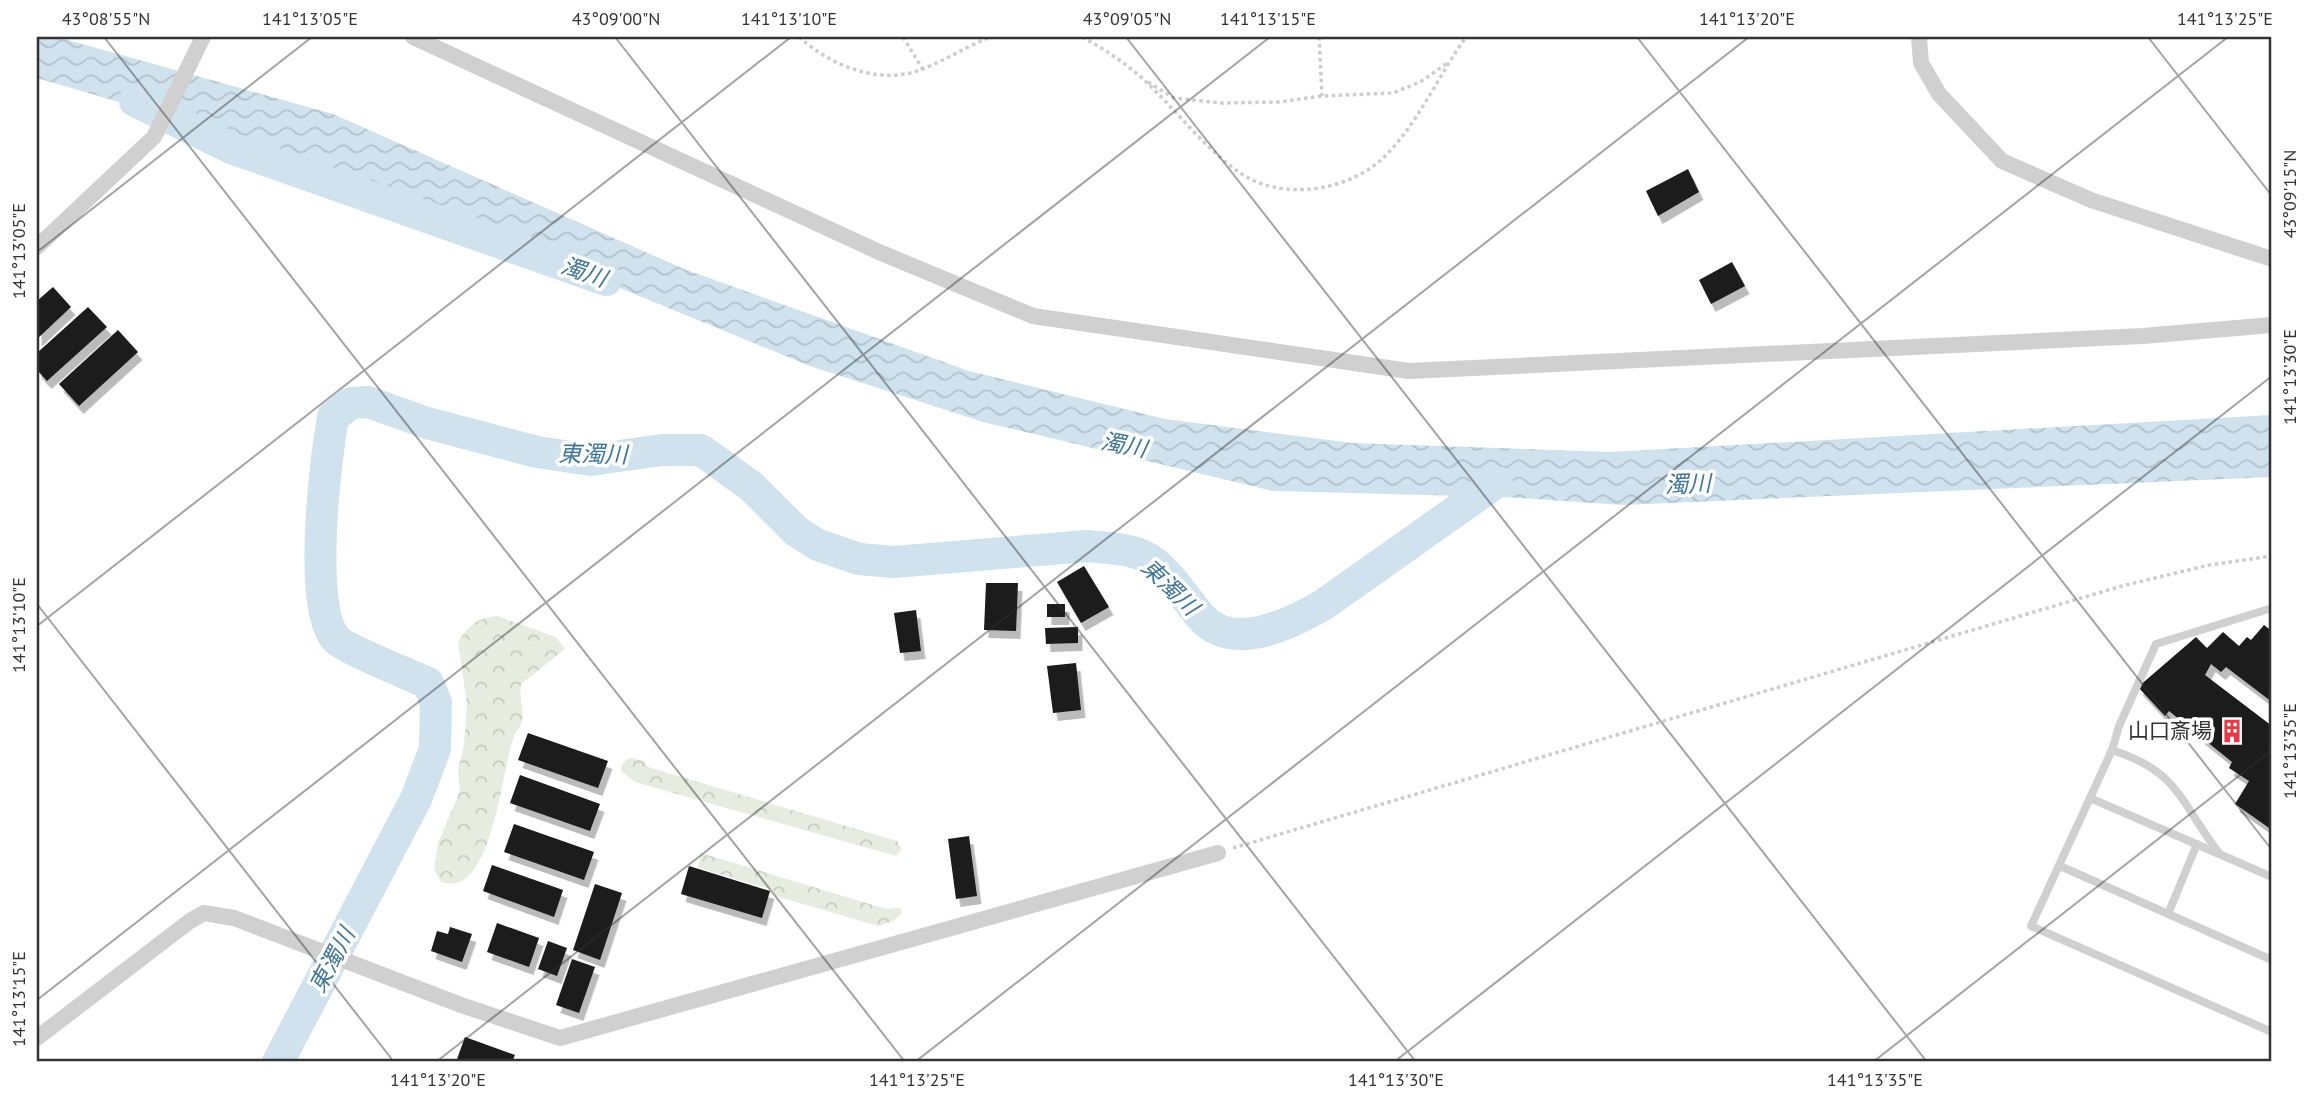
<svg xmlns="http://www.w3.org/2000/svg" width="2309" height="1099" font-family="'PT Sans','Noto Sans JP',sans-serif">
<defs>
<pattern id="forest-crowns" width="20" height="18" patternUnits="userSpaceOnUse" patternTransform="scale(1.75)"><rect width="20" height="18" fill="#e6ecdf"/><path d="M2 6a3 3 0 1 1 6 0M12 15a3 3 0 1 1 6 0" fill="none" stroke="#c6cbc0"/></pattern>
<pattern id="water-waves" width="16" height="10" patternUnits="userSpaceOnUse" patternTransform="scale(1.75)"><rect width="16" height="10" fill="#cfe2ee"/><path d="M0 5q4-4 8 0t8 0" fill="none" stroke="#b2c2cd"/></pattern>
<filter id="shadow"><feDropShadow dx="4.5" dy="8" stdDeviation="0" flood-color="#0004"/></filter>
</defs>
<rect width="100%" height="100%" fill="#fff"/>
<g fill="url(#forest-crowns)">
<path d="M497 616 556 637 565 649 521 684C519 697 524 712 522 721 521 726 516 731 514 736 502 772 496 853 466 878 459 885 449 884 441 882L434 869 438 843 460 791 458 770 464 745 467 704 458 642C469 625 477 618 497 616Z"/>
<polygon points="629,758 644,761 648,767 897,841 902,849 896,856 635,782 621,771 622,764"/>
<polygon points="701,853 886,909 900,908 902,913 893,921 878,926 776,896 773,890 698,868"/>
</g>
<polygon fill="url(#water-waves)" points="37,37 57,37 333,114 684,269 969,371 1165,419 1352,443 1611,452 2272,415 2272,477 1623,505 1504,497 1273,491 983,422 810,366 286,151 37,78"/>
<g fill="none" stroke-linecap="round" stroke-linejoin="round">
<g stroke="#cfe2ee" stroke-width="32">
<polyline points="135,101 231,148 606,280"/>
<path d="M278 1062 416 799 435 749 436 703 428 683C413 676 343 648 336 639 307 608 326 459 333 417L351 403 368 402 427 423 537 452 591 460 662 450H701L752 487 796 531 818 545 859 559 894 562 1087 546C1106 548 1132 548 1149 559 1172 574 1185 600 1203 619 1235 652 1292 623 1323 605L1497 482"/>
</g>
</g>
<g fill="#1a1a1a" filter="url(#shadow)">
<polygon points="1688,169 1699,192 1658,216 1646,191"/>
<polygon points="1732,262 1745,286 1711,304 1699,280"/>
<polygon points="53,287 71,307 37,339 37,301"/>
<polygon points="88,307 107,327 47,381 37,370 37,353"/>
<polygon points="118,330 138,352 79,406 59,384"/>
<polygon points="1084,566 1109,607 1081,623 1057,582"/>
<polygon points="986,583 1018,583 1016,631 984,630"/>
<rect x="1047" y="604" width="18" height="13"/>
<polygon points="916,610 921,651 900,653 894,613"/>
<polygon points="2264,625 2272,631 2272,702 2226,667 2221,672 2211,664 2205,675 2272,726 2272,830 2235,804 2249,781 2229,768 2232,762 2169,711 2165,716 2138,687 2196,637 2207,648 2223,632 2239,646 2247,637 2251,640"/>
<polygon points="1078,627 1078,643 1046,644 1045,628"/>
<polygon points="1076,663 1081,710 1053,713 1047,666"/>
<polygon points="528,733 608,761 598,788 518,760"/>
<polygon points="520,775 600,804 590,831 510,803"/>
<polygon points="514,824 594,852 584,880 504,852"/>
<polygon points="969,836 977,896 956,899 948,839"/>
<polygon points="492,865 563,890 554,917 483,891"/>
<polygon points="689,866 770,891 762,918 681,894"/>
<polygon points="595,884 622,893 600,960 573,950"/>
<polygon points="497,923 539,938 529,967 487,952"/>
<polygon points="450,927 472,934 462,962 431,951 437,931 448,934"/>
<polygon points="548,941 567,948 557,976 538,969"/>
<polygon points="572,959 595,967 579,1013 556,1005"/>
<polygon points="465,1037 515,1055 512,1062 456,1062"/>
</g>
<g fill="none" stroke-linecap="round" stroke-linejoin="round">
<g stroke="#cdcdcd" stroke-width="3.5" stroke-dasharray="3.5 3.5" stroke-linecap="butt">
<path d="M799 37C831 66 882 87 925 68 947 59 968 46 990 37"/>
<polyline points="903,37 923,70"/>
<path d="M1082 37C1104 49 1124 62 1143 79 1174 107 1219 167 1257 182 1296 198 1351 188 1382 159 1417 126 1438 76 1466 37"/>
<polyline points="1319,37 1322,96"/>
<polyline points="1148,82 1174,98 1221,103 1280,102 1322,96 1393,93 1420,82 1449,62"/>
<polyline points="1233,848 2122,586 2209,565 2272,556"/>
</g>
<g stroke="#d0d0d0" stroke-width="8">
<polyline points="2112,750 2119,726 2156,644 2272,608"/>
<path d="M2090 798 2112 750C2180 772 2179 801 2219 853"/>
<polyline points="2060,866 2272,960"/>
<polyline points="2272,877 2090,798 2031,926 2272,1032"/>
<polyline points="2168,914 2197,844"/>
</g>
<g stroke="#d0d0d0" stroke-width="16">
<polyline points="413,37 879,252 1033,316 1409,371 2143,336 2272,325"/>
<polyline points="1919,37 1921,63 1939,94 2002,161 2091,200 2272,259"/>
<polyline points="37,247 154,137 203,37"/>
<polyline points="37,1038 190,921 204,913 234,918 461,1005 560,1038 1218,853"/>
</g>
</g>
<path fill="none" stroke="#333" stroke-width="2" stroke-opacity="0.45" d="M104 37 905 1062M615 37 1416 1062M1126 37 1927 1062M1637 37 2272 850M2148 37 2272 196M37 252 312 37M37 604 394 1062M37 626 791 37M37 1000 1270 37M436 1062 1749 37M915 1062 2228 37M1394 1062 2272 376M1873 1062 2272 750"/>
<defs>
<g id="building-bare" transform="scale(1.89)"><path d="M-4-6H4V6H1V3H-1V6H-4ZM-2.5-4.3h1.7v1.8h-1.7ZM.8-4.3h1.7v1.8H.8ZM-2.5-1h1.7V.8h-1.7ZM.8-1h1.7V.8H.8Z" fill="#e63946" stroke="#fff" stroke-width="2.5" paint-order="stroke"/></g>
</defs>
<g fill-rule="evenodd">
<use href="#building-bare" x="2232" y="731"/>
</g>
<g text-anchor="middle" stroke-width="7" stroke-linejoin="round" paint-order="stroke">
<g font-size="21" fill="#333" stroke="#fff" text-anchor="end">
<text x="2212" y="738">山口斎場</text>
</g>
<g font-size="23" font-style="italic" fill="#3f7597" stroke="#fff">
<text transform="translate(584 272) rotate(19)" y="8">濁川</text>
<text transform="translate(1124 445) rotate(11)" y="8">濁川</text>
<text transform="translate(593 454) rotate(1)" y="8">東濁川</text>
<text transform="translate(1688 484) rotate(-2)" y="8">濁川</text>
<text transform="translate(1170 587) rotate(44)" y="8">東濁川</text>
<text transform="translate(332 960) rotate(-62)" y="8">東濁川</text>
</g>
</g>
<rect width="2309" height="1099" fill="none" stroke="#ffffff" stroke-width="77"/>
<rect x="38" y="38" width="2232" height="1022" fill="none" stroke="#333" stroke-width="2.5"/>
<g font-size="18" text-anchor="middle" fill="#333">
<text x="106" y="25">43°08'55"N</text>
<text x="310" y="25">141°13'05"E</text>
<text x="616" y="25">43°09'00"N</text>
<text x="789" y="25">141°13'10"E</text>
<text x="1127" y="25">43°09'05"N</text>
<text x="1268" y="25">141°13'15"E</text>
<text x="1747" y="25">141°13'20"E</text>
<text x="2225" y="25">141°13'25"E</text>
<text transform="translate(2290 194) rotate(-90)" y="6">43°09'15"N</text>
<text transform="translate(19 251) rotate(-90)" y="6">141°13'05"E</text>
<text transform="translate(2290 377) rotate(-90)" y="6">141°13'30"E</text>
<text transform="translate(19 625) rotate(-90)" y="6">141°13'10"E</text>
<text transform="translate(2290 751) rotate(-90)" y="6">141°13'35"E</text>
<text transform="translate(19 999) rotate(-90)" y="6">141°13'15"E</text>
<text x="438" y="1086">141°13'20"E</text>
<text x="917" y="1086">141°13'25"E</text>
<text x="1396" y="1086">141°13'30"E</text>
<text x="1875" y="1086">141°13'35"E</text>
</g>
</svg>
